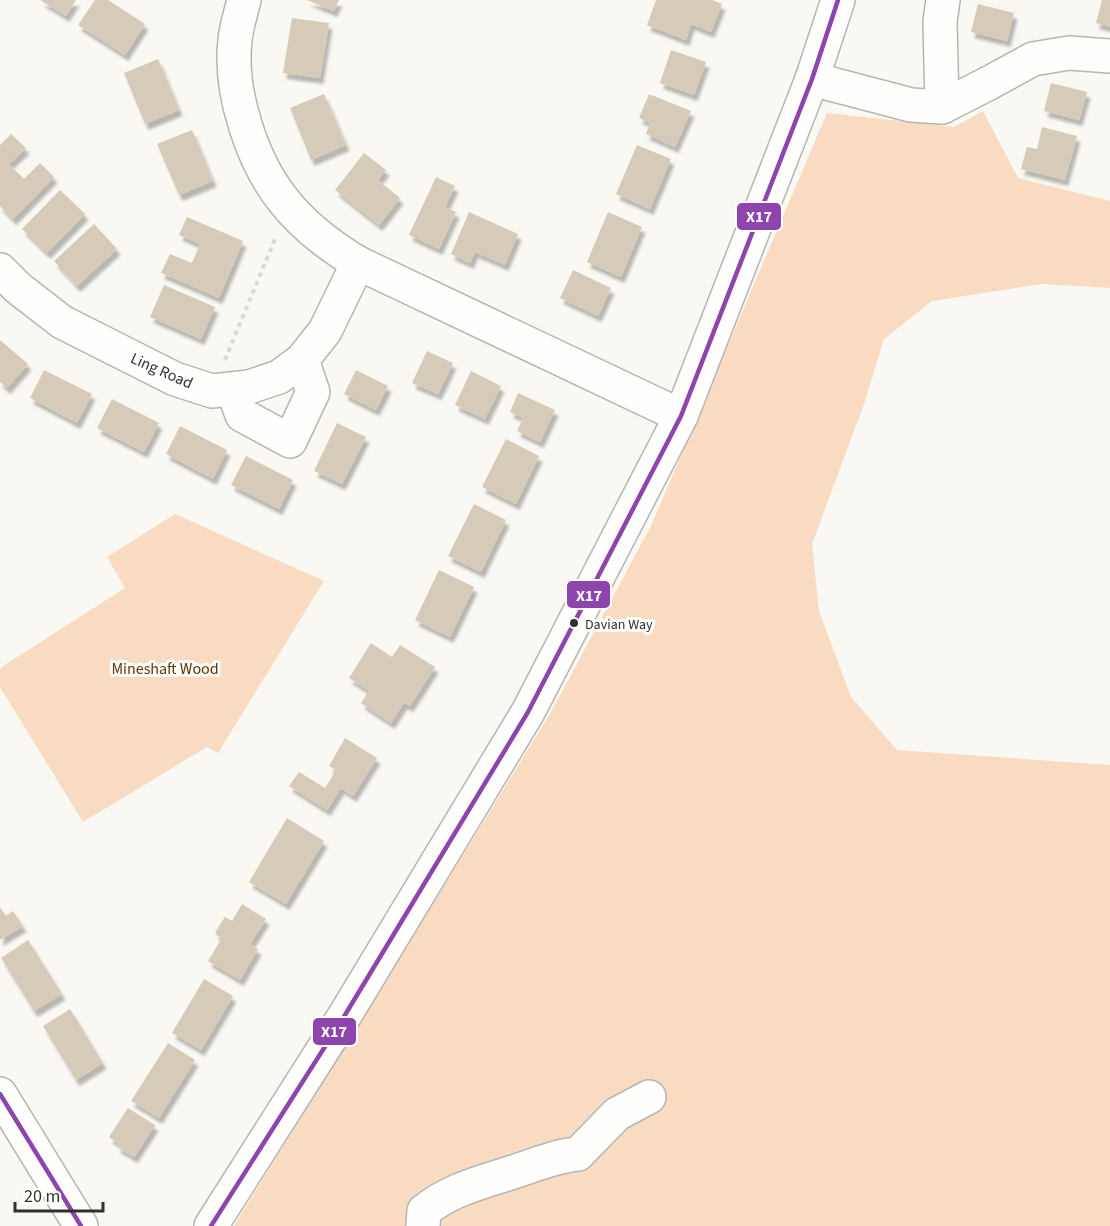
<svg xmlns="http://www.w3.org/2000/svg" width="1110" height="1226" font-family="'Source Sans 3',sans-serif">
<defs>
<filter id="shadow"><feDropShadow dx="3.5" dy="6" stdDeviation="1.5" flood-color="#0004"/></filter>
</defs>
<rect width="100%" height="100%" fill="#faf8f2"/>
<g fill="#f8dbc0">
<polygon points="983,111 1018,178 1110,201 1110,288 1042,284 932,301 884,339 864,404 812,544 819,611 851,697 897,750 1110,765 1110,1226 234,1226 550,714 651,526 827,113 954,127"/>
<polygon points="175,514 324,581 218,753 207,747 83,822 0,687 0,668 125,588 107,557"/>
</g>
<g fill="#d6cbb8" filter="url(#shadow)">
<polygon points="40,0 76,0 66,16"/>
<polygon points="95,0 108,0 145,24 125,55 78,25"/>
<polygon points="307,0 339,0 334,11"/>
<polygon points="656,0 712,0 722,4 711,32 691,24 686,40 647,25"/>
<polygon points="1102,0 1110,0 1110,27 1096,23"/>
<polygon points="978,4 1014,13 1007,41 971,32"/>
<polygon points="292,18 329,23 320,78 283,73"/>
<polygon points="671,50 706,62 694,95 660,83"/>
<polygon points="158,59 179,110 145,124 124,73"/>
<polygon points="1051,83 1087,92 1079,120 1044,111"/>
<polygon points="324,94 346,145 311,160 290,108"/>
<polygon points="649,94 691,111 675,147 646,134 650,123 639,118"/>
<polygon points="1042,127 1077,136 1065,180 1021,169 1027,147 1037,149"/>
<polygon points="192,130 213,181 179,195 157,144"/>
<polygon points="11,134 26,148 9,164 24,179 40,163 54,177 13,219 0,206 0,145"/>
<polygon points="637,145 671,159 650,209 616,194"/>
<polygon points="364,153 386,170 378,180 400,198 379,225 335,190"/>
<polygon points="436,177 455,186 445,207 456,212 439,249 409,235"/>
<polygon points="60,190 85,214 47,253 22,229"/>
<polygon points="469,212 518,234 505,265 475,252 470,263 451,254"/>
<polygon points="608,212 642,227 621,277 587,262"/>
<polygon points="187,217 243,241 219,298 161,273 170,254 192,263 200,244 179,235"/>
<polygon points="94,224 117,249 77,286 54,261"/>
<polygon points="573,270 611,288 598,316 560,298"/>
<polygon points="164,285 215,307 201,339 150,317"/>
<polygon points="0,340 28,364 7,388 0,382"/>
<polygon points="427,351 453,363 438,394 412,383"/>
<polygon points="44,370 92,394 77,423 30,398"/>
<polygon points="356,370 388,386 376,410 344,394"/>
<polygon points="471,371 501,386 485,419 455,405"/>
<polygon points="518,393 555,410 540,442 517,431 523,418 510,412"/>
<polygon points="112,399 159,423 144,452 97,428"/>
<polygon points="337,423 366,437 342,484 314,471"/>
<polygon points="180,426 227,450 213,479 166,454"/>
<polygon points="506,439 539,456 516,504 482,487"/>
<polygon points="246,456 293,480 279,509 231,485"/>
<polygon points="474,504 506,520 481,572 448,556"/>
<polygon points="439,570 474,587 450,637 415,620"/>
<polygon points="371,643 392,657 400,645 435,667 410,706 404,703 391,723 361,703 369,691 349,678"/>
<polygon points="345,738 377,758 353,796 341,788 327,810 289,786 299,772 325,788 336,770 329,766"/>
<polygon points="287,818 324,841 286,904 249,882"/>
<polygon points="242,904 266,919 250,944 258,949 240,980 208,961 222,938 215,934 217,929 225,917 232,921"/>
<polygon points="0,907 6,916 13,911 23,926 0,940"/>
<polygon points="28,940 62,994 34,1011 1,958"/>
<polygon points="204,979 233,996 201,1050 172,1033"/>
<polygon points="70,1009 103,1063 76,1080 43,1026"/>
<polygon points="168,1043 195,1060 159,1118 131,1101"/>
<polygon points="128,1108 155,1125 134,1157 117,1147 119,1144 109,1137"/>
</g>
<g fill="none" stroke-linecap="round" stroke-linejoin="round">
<g stroke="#b6b5b1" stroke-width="36">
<g id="minor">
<path d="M244 0C241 13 236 27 235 41 229 91 252 162 284 201 304 227 330 246 358 263L681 416"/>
<polyline points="812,79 911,105 942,107 989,83 1033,59 1069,53 1110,56"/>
<polyline points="942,107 940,22 943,0"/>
<polyline points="0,270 18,288 62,322 175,379 212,391 249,387 279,377 302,360 325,331 358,263"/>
<polyline points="233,390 242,415 290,441 313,392 302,360"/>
<polyline points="211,1226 345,1015 528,712 681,416 812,79 838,0"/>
<path d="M423 1226 424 1211C450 1190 479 1183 510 1173 533 1166 554 1156 578 1154L617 1114 649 1097"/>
</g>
</g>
<g stroke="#b6b5b1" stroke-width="36">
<polyline id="major" points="0,1094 81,1226"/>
</g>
<polyline stroke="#dad9d8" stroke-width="4" stroke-dasharray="4.5 4.5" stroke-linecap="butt" points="225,360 275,239"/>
<use href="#minor" stroke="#fefefd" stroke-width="33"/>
<use href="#major" stroke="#fefefd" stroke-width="33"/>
<g stroke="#fff" stroke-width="9">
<g id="bus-1">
<polyline points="0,1094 81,1226"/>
<polyline points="211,1226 345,1015 528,712 681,416 812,79 838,0"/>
</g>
</g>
<use href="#bus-1" stroke="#8e44ad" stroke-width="4.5"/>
</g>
<circle fill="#31302b" stroke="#fff" stroke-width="2" cx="574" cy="623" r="5"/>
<g text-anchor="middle" stroke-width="6" stroke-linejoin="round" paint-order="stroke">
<g font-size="14" fill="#31302b" stroke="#fff" text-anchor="start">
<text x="585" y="629">Davian Way</text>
</g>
<g font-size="16" fill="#31302b" stroke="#fff">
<text transform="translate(162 370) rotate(24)" y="6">Ling Road</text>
</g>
<g font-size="16" fill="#643500" stroke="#fff">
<text x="165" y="674">Mineshaft Wood</text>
</g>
</g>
<g stroke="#fff" stroke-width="2">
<rect x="736" y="202" width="46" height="29" rx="6" fill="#8e44ad"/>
<rect x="566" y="580" width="45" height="29" rx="6" fill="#8e44ad"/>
<rect x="312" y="1017" width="45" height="29" rx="6" fill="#8e44ad"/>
</g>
<g font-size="16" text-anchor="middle" font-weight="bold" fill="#fff">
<text x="759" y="222">X17</text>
<text x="589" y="601">X17</text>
<text x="334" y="1037">X17</text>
</g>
<path d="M15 1202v9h88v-9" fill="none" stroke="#31302b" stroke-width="3"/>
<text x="24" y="1202" font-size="18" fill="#31302b" stroke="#ffffff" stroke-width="4.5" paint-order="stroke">20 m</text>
</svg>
